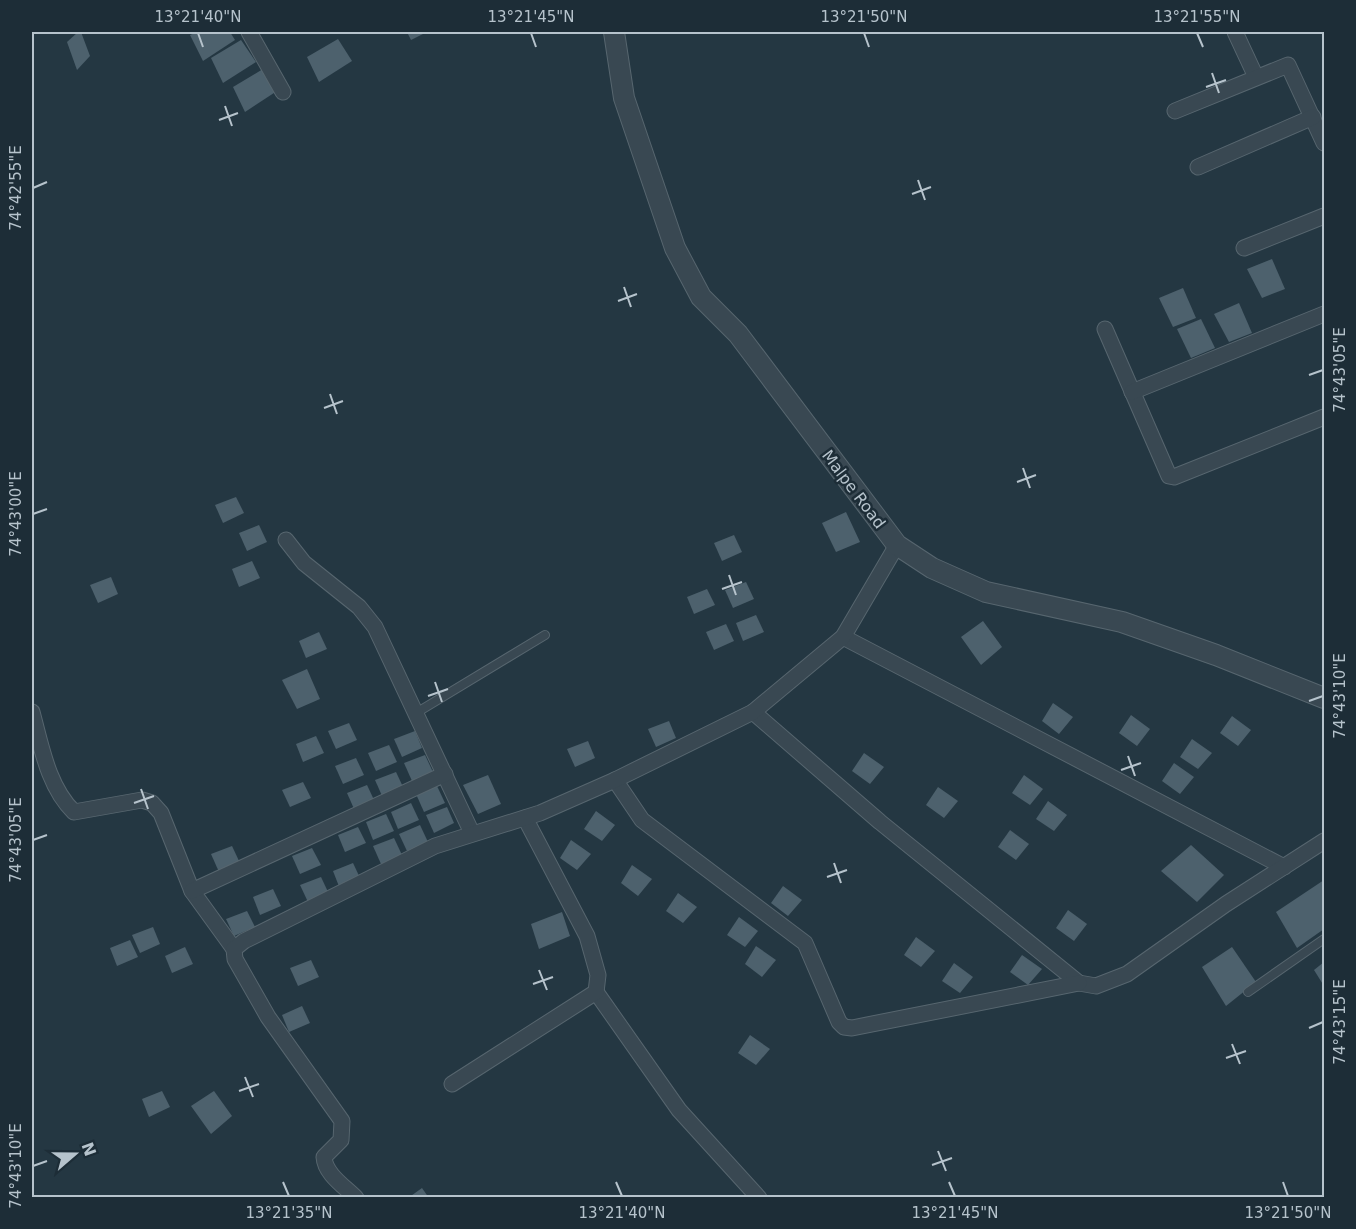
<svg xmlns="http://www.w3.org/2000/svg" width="1356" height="1229" font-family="'DejaVu Sans',sans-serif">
<rect width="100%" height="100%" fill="#243742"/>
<g fill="#4d616d">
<polygon points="78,32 81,32 90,56 77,70 67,42"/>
<polygon points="197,32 230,32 235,40 203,61 190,35"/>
<polygon points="407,32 427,32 411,40"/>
<polygon points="338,39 352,61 319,82 307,57"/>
<polygon points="241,40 256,62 223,83 211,58"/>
<polygon points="263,69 277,91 245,112 233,87"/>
<polygon points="1272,259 1285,289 1262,298 1247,269"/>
<polygon points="1183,288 1196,318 1173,327 1159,298"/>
<polygon points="1239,303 1252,333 1229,342 1214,314"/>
<polygon points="1201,319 1215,348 1191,358 1177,329"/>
<polygon points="236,497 244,513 223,523 215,505"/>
<polygon points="846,512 860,542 836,552 822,523"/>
<polygon points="259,525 267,542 247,551 239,533"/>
<polygon points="734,535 742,552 722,561 714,543"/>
<polygon points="252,561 260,578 239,587 232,569"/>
<polygon points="111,577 118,594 98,603 90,585"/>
<polygon points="746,582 754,599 733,608 725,590"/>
<polygon points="707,589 715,605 694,614 687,597"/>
<polygon points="756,615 764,632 743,641 736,623"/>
<polygon points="983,621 1002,647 981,665 961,637"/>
<polygon points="726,624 734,641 714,650 706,632"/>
<polygon points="319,632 327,649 306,658 299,641"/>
<polygon points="307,669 320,699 297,709 282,680"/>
<polygon points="1053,703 1073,717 1059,734 1042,721"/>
<polygon points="1131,715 1150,729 1137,746 1119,733"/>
<polygon points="1232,716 1251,730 1238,746 1220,733"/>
<polygon points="669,721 676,738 656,747 648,729"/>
<polygon points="349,723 357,740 336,749 328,731"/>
<polygon points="415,731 422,748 402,757 394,739"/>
<polygon points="316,736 324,753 303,762 296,744"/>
<polygon points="1192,739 1212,753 1198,769 1180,757"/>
<polygon points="588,741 595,758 575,767 567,749"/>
<polygon points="389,745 397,762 376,771 368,753"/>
<polygon points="864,753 884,767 870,784 852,771"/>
<polygon points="425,755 433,772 412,781 404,763"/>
<polygon points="356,758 364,775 343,784 335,766"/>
<polygon points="1174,763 1194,777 1180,794 1162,781"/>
<polygon points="396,772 404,789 383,798 375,780"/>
<polygon points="488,775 501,804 478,814 463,785"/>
<polygon points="1024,775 1043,789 1030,805 1012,793"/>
<polygon points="303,782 311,798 290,807 282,790"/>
<polygon points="367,785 375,802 355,811 347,793"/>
<polygon points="437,786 445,803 424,812 416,794"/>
<polygon points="938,787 958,801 944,818 926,805"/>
<polygon points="1048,801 1067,815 1054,831 1036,819"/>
<polygon points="411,803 419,820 398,829 391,812"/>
<polygon points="447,807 454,823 434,833 426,815"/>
<polygon points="596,811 615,825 602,841 584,829"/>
<polygon points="386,814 394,831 373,840 366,822"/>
<polygon points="420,825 428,842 407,851 399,834"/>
<polygon points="358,827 366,843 345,852 338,835"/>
<polygon points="1010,830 1029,844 1016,860 998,847"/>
<polygon points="394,838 402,855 381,864 373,846"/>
<polygon points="571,840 591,854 577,870 560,858"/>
<polygon points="1191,845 1224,875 1197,902 1161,871"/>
<polygon points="232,846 240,863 219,872 211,854"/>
<polygon points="312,848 321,865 300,874 292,856"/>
<polygon points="353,863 361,880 340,889 333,871"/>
<polygon points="632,865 652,879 638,896 621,883"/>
<polygon points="321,877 329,894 308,902 300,885"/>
<polygon points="1324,880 1324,929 1297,948 1276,912"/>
<polygon points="783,886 802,900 788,916 771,903"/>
<polygon points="273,889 281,906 260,915 253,897"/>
<polygon points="678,893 697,907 683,923 666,911"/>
<polygon points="1068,910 1087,924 1074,941 1056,928"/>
<polygon points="247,911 255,927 234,936 226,919"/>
<polygon points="562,912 570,936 539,949 531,924"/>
<polygon points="739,917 758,931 745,947 727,935"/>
<polygon points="153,927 160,944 140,953 132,935"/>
<polygon points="916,937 935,951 921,967 904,955"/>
<polygon points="130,940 138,957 117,966 110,948"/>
<polygon points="756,946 776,960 762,977 745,964"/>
<polygon points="185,947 193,964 172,973 165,956"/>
<polygon points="1232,947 1256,982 1226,1006 1202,967"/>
<polygon points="1022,955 1042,969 1028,985 1010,972"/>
<polygon points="311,960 319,977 298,986 290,968"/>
<polygon points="1324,962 1324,986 1314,970"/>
<polygon points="954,963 973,977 960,993 942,981"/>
<polygon points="302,1006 310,1023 289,1032 282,1015"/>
<polygon points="750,1035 770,1049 756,1065 738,1053"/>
<polygon points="162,1091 170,1107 149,1117 142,1099"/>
<polygon points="214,1091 232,1116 211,1134 191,1106"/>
<polygon points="422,1188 429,1198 408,1198"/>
</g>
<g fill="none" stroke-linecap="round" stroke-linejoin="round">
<g stroke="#57666f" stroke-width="10">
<g id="service">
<polyline points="416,713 545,635"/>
<polyline points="1248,992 1324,939"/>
</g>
</g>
<g stroke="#57666f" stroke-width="17">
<g id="minor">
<polyline points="249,32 283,92"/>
<polyline points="1235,32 1256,77"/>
<polyline points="1175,111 1288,65 1324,143"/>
<polyline points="1198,167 1313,117"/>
<polyline points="1244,248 1324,216"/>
<polyline points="1105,329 1169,476 1174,477 1324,417"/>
<polyline points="1132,392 1324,314"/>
<polyline points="286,540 304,563 359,607 375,627 472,833"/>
<polyline points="843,637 1284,867"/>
<path d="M32 712C41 745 48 787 74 812L142 800 152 803 161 813 192 891 234 949"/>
<polyline points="753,712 880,822 1079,983 1096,986 1127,974 1226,904 1324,841"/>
<polyline points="615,780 642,820 805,943 839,1022 844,1027 852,1028 1079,983"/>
<polyline points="192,891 445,774"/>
<polyline points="596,992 679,1110 759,1198"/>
<polyline points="452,1084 596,992 598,975 587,936 525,818"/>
<path d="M356 1198C344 1186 325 1174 324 1157L341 1140 342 1121 268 1017 235 959 234 949 244 941 435 846 540 813 615 780 753 712 843 637 897 545"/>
</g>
</g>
<g stroke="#57666f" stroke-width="22">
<polyline id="tertiary" points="614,32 624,98 675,248 701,297 738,334 897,545 932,568 986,592 1122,622 1216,655 1324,698"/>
</g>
<use href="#service" stroke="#394852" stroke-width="8"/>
<use href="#minor" stroke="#394852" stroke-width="15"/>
<use href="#tertiary" stroke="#394852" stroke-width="20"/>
</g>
<path fill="none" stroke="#b6c3cc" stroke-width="2" d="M198 33 203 47M531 33 536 47M864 33 869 47M1197 33 1203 47M1212 73 1219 93M1206 87 1226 80M225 106 232 126M219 120 238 113M918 180 925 200M33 188 47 182M912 194 931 187M624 287 631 307M618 301 637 294M1309 375 1323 370M330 394 337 414M324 408 343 401M1023 468 1030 488M1017 482 1036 475M33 514 47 509M729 575 736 595M722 589 742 582M435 682 442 702M428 696 448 689M1309 701 1323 696M1128 756 1135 776M1121 770 1141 763M141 789 148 809M134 803 154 796M33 840 47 835M834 863 841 883M827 877 847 870M539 970 547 990M533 984 553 977M1309 1028 1323 1022M1232 1044 1240 1064M1226 1058 1246 1051M245 1077 253 1097M239 1091 259 1084M938 1151 946 1171M932 1165 952 1158M33 1166 47 1161M283 1182 289 1196M616 1182 622 1196M949 1182 955 1196M1283 1182 1288 1196"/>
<g text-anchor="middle" stroke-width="5" stroke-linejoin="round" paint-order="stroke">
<g font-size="16" fill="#b6c3cc" stroke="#1d2d37">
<text transform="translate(854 489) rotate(53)" y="6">Malpe Road</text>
</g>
</g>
<rect width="1356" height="1229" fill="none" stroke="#1d2d37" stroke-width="66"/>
<g transform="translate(75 1154) rotate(70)" stroke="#1d2d37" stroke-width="4.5" paint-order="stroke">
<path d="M0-4.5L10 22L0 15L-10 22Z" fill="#b6c3cc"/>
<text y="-9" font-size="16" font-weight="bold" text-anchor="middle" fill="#b6c3cc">N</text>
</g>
<rect x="33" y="33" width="1290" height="1163" fill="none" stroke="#b6c3cc" stroke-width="2"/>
<g font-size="15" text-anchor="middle" fill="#b6c3cc">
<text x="198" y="22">13°21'40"N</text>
<text x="531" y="22">13°21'45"N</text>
<text x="864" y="22">13°21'50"N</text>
<text x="1197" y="22">13°21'55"N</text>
<text transform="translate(16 188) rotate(-90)" y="5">74°42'55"E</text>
<text transform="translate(1340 370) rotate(-90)" y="5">74°43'05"E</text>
<text transform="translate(16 514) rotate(-90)" y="5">74°43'00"E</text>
<text transform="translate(1340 696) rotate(-90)" y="5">74°43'10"E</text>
<text transform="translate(16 840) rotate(-90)" y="5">74°43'05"E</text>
<text transform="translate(1340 1022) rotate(-90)" y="5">74°43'15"E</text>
<text transform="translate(16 1166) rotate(-90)" y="5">74°43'10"E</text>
<text x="289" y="1218">13°21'35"N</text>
<text x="622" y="1218">13°21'40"N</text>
<text x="955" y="1218">13°21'45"N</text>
<text x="1288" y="1218">13°21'50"N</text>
</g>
</svg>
